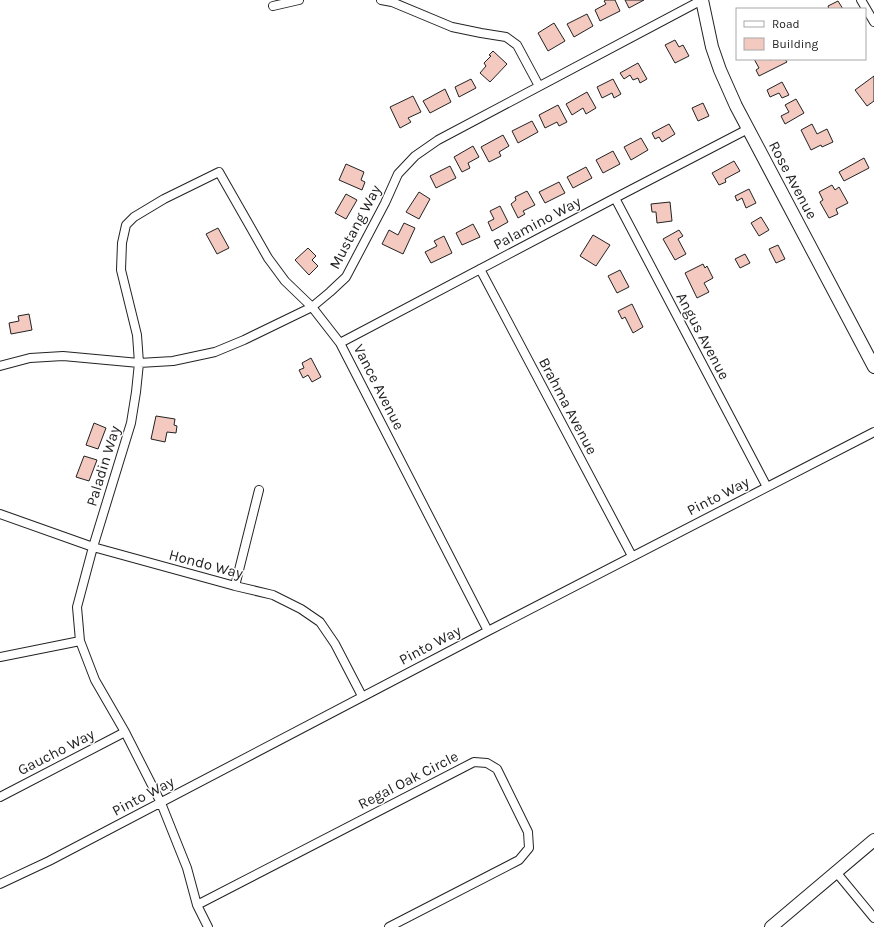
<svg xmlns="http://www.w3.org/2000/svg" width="874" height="927" viewBox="0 0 874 927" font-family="Karla,sans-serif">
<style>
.building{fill:#f3c9c0;stroke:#222}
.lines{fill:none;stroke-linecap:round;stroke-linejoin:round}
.street-casing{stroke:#222;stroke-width:10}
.secondary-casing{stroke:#222;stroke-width:14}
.street{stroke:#fff;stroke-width:8}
.secondary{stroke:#fff;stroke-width:12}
.labels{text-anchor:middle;stroke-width:3;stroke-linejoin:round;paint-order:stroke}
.street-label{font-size:15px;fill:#222;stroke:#fff}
</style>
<rect width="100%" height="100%" fill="#fff"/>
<path class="building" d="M606,0H615L620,11L600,21L595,10L606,4L604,1Z
M625,0H644L629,8Z
M838,1L843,9H829L828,6Z
M587,14L593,26L574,37L567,24Z
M554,23L565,41L548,51L538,33Z
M675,40L679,47L683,45L689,56L675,63L665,45Z
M493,51L507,64L490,82L480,73L486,66L484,63L491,56L489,55Z
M754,59H769L770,60L772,59H785L787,62L759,76L756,70L759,68Z
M638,63L647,79L640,83L638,78L633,80L630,75L624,79L620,73Z
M874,76V101L867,106L855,90Z
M471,79L476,88L459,97L455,87Z
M613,79L621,94L614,98L612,93L602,98L597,87Z
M782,82L789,95L782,98L779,93L770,97L767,90Z
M445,89L451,102L430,113L423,101Z
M587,92L596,108L586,114L583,108L572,115L566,104Z
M413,96L421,112L408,118L411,122L400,128L390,107Z
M796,99L804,113L785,124L781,116L789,112L785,105Z
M703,103L709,116L698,121L692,108Z
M558,105L567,122L559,126L557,122L545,128L539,115Z
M532,121L538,132L518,143L512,131Z
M669,124L675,134L662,142L659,137L655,139L652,133Z
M812,124L817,134L827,129L833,142L822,147L821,145L811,150L801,130Z
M503,135L509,146L499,152L501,156L489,162L481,147Z
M641,138L648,150L631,160L624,147Z
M473,146L479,157L468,163L470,168L462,172L454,157Z
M613,151L620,164L603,173L596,160Z
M864,158L869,168L844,181L839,172Z
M734,161L740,171L725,179L726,182L719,185L712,173Z
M346,164L364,172L361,180L365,182L362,190L339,180Z
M450,166L456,178L436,188L430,176Z
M586,167L592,178L573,188L567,177Z
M559,182L565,193L545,203L539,192Z
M832,185L835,190L839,187L848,203L836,209L838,214L829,218L820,202L823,200L819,192Z
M749,189L756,203L746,208L742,198L737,201L735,196Z
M527,191L535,205L523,211L525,214L518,218L511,204L516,200L515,197Z
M419,192L430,199L419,219L406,212Z
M346,194L357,200L346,219L335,213Z
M670,202L672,221L657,223L656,212H652L651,204Z
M500,206L508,222L492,231L488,222L494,219L490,211Z
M761,217L769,230L759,236L751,223Z
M404,223L415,228L403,254L382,244L389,230L398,235Z
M473,224L480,237L462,245L456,233Z
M218,228L229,248L217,254L206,234Z
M679,230L683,236L678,239L686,254L675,260L663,239Z
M593,235L610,245L596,266L580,256Z
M444,236L452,253L431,263L425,252L437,246L434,241Z
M778,245L785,259L776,263L769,249Z
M308,248L316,256L312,260L318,266L309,275L295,260Z
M745,254L750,263L740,268L735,259Z
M703,264L705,268L707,266L713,278L704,283L709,292L697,298L685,273Z
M620,270L629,287L617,293L608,276Z
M632,304L643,327L633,333L625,317L622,319L618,311Z
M29,314L32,330L11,334L9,323L19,321L18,316Z
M311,358L321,377L312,382L308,375L303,378L299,370L304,368L302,363Z
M156,416L175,419L174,425L177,426L176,433L167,432L165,442L151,439Z
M94,423L106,428L98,449L86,445Z
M84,456L97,460L89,481L76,477Z"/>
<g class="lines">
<g class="street-casing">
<path id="street" d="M381,0L392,2L452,27L481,33L506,37L517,45L539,86
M861,0L874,22
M273,6L299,0
M615,198L767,487
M480,269L632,556
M340,343L615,198L748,129
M0,366L30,358L63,356L139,363L173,361L215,352L244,340L312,307L330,292L346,277L385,203L398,174L415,156L438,140L702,0
M0,514L93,547L235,586L273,595L301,609L320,622L335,644L362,696
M235,586L259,490
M0,657L80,641
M0,797L125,732
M836,872L874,918
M0,884L49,861L488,631L874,432
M197,905L474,762L487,763L497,769L528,832L529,848L519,860L389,927
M208,927L197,905L187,868L161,803L125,732L95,680L80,641L77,607L93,547L131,423L136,392L139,363L137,335L121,270L122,243L126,225L134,217L164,199L219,172L268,258L285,281L312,307L340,343L488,631"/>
</g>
<g class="secondary-casing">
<path id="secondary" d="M702,0L712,47L720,70L736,106L874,367
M771,927L874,840"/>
</g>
<use href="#street" class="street"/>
<use href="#secondary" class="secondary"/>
</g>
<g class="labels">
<g class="street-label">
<text transform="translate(793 180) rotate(62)" y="5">Rose Avenue</text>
<text transform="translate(537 223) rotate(-28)" y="5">Palamino Way</text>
<text transform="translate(355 227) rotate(-62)" y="5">Mustang Way</text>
<text transform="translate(703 336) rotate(62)" y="5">Angus Avenue</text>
<text transform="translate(379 387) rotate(63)" y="5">Vance Avenue</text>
<text transform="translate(568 406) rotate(62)" y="5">Brahma Avenue</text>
<text transform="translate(103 466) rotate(-73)" y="5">Paladin Way</text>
<text transform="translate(718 496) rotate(-27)" y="5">Pinto Way</text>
<text transform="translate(206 564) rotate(15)" y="5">Hondo Way</text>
<text transform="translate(430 645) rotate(-28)" y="5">Pinto Way</text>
<text transform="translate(56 752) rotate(-27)" y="5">Gaucho Way</text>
<text transform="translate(408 780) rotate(-27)" y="5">Regal Oak Circle</text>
<text transform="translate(143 796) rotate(-28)" y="5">Pinto Way</text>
</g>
</g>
<rect x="736" y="8" width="130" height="52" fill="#ffffff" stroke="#a7a7a7"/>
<rect x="744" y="21" width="20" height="6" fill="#ffffff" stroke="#a7a7a7"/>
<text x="772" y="28" font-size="12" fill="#222222">Road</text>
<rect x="744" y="38" width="20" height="12" fill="#f3c9c0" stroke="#a7a7a7"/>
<text x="772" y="48" font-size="12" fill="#222222">Building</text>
</svg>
